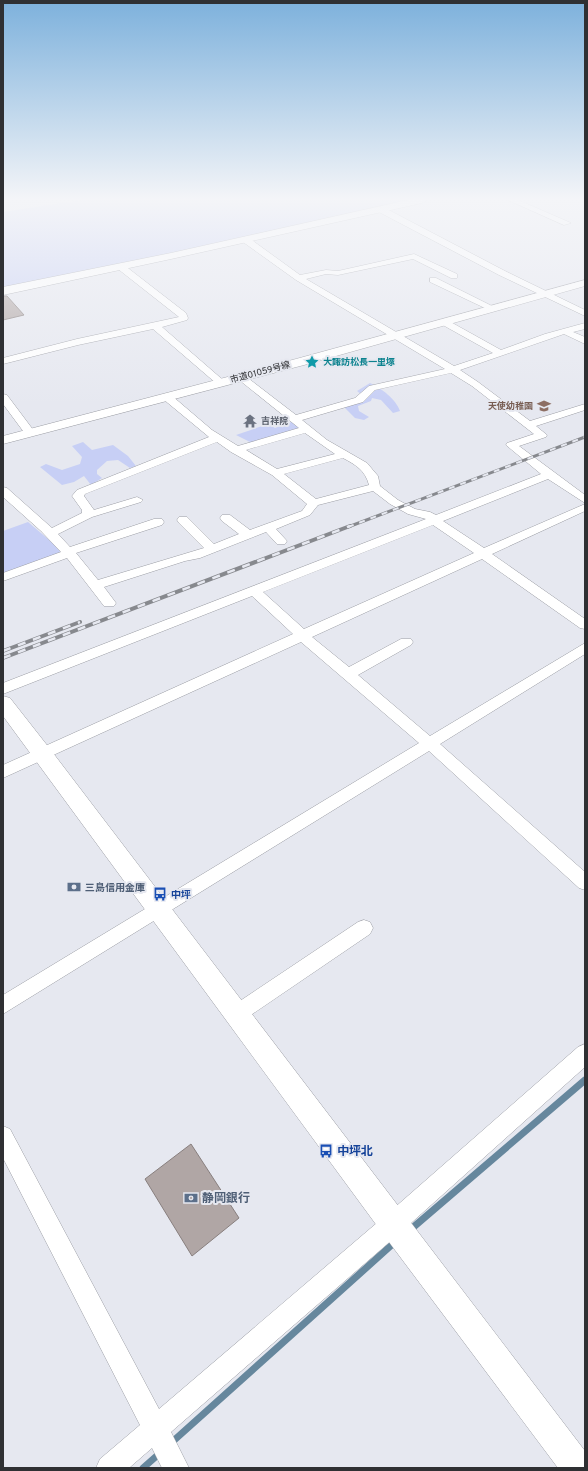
<svg xmlns="http://www.w3.org/2000/svg" width="588" height="1471" viewBox="0 0 588 1471" font-family="Overpass,'Noto Sans JP',sans-serif">
<style>
.green{fill:#c7cff5}
.lines{fill:none;stroke-linecap:round;stroke-linejoin:round}
.stream{stroke:#66879d;stroke-width:7}
.building{fill:#b0a6a5;stroke:#887f7e}
.minor-casing{stroke:#9c9ea5;stroke-width:1}
.tertiary-casing{stroke:#9c9ea5;stroke-width:1}
.secondary-casing{stroke:#9c9ea5;stroke-width:1}
.minor{fill:#fff;fill-rule:evenodd}
.tertiary{fill:#fff;fill-rule:evenodd}
.secondary{fill:#fff;fill-rule:evenodd}
.rail-far1-casing{stroke:#87898e;stroke-width:3}
.rail-casing{stroke:#87898e;stroke-width:4}
.rail-far1{stroke:#e6e8f0;stroke-width:2;stroke-dasharray:6;stroke-linecap:butt}
.rail{stroke:#e6e8f0;stroke-width:2.5;stroke-dasharray:8;stroke-linecap:butt}
.labels{text-anchor:middle;stroke-width:4;stroke-linejoin:round;paint-order:stroke}
.far-culture-label{font-size:9px;font-weight:bold;fill:#0d838f;stroke:#e6e8f0;text-anchor:start}
.far-street-label{font-size:9px;fill:#2f3033;stroke:#e6e8f0}
.far-education-label{font-size:9px;font-weight:bold;fill:#785e54;stroke:#e6e8f0;text-anchor:end}
.far-worship-label{font-size:9px;font-weight:bold;fill:#5b616d;stroke:#e6e8f0;text-anchor:start}
.service-label{font-size:10px;font-weight:bold;fill:#4e5e75;stroke:#e6e8f0;text-anchor:start}
.transit-label{font-size:10px;font-weight:bold;fill:#164399;stroke:#e6e8f0;text-anchor:start}
.near-transit-label{font-size:12px;font-weight:bold;fill:#164399;stroke:#e6e8f0;text-anchor:start}
.near-service-label{font-size:12px;font-weight:bold;fill:#4e5e75;stroke:#e6e8f0;text-anchor:start}
</style>
<rect width="100%" height="100%" fill="#e6e8f0"/>
<path class="green" d="M82,200H408L193,249L3,288V212Z
M370,383C381,388 396,399 400,411L393,413L381,400L372,398L371,401L358,406L359,411L369,417L364,420L355,418L344,407L362,395L357,391Z
M294,421L305,428L252,443L236,435L268,424L275,428Z
M83,442L92,450L113,445L128,456L136,466L130,468L118,460L107,461L97,470V474L102,478L91,485L84,476L74,482L62,485L40,467L46,464L62,470L80,464L82,457L72,446Z
M28,522L62,551L60,554L3,574V531Z"/>
<g class="lines">
<path class="stream" d="M410,1230L585,1080
M171,1443L395,1242
M143,1468L160,1453"/>
</g>
<path class="building" d="M3,296H7L24,315L3,320Z
M191,1144L239,1218L192,1256L145,1179Z"/>
<g class="lines">
<g class="minor-casing">
<path id="minor" d="M508,200H518L571,223L564,225Z
M377,207H383L505,271L585,310V316L499,275L377,211Z
M243,238H249L300,275L326,270L338,271L414,254L457,274V278H451L413,259L338,275L326,274L306,279L454,366L493,353L441,324V320H447L501,350L545,334L585,323V329L573,332L585,337V344L564,334L460,370L478,382L530,421L585,404V410L536,426L547,435L546,437L519,446L585,495V503L548,479L443,521L484,548L585,504V511L492,554L585,619V629L580,628L482,559L312,637L349,667L401,639H411L413,642L411,645L358,675L430,736L585,643V654L440,744L585,872V890L579,888L429,751L3,1014V995L419,743L301,642L3,778V765L293,634L252,596L3,694V683L426,519L408,514L390,504L373,491L318,505L310,515L276,529L287,541L285,544H277L266,532L200,558L185,561L104,587L116,603L114,606H104L67,558L3,581V573L61,552L41,531L3,497V487L7,488L52,528L82,513V510L72,496L77,490L209,437L163,399L162,397L163,395H171L212,430L238,446L299,428L238,379L236,377L238,375H244L296,415L355,398L369,386L445,369L296,280L243,242ZM451,373L472,386L534,434L507,443L506,445L541,474L436,515L430,512L415,509L398,500L380,486L378,476L367,463L327,440L302,420L363,402L375,390ZM305,433L335,454L277,469L246,450ZM217,442L231,452L272,475L307,504L302,511L250,530L230,515H222L220,518L222,521L239,534L214,544L187,517H179L177,520L179,523L204,548L98,580L76,553L162,525L164,522L162,519H154L70,547L58,534L92,517L141,502L143,500L137,497L94,510L84,496L85,494ZM343,458C356,465 365,470 369,485L316,499L284,474ZM433,525L474,553L304,629L263,592Z
M118,265H124L186,313L188,318L187,320L162,327L223,380L225,382L223,384H217L153,329L78,345L3,364V358L77,339L179,317L118,269Z
M430,278H436L496,308L495,310H489L430,282Z
M3,394L7,395L34,431L35,433L34,435H26L3,404Z
M364,920L370,922L373,928L370,934L245,1019L238,1022L231,1019L228,1013L231,1007L358,922Z
M585,1044V1067L401,1232L171,1432L189,1468H162L152,1448L129,1468H96L100,1459L140,1425L3,1158V1126L10,1129L159,1409L385,1216L578,1047Z"/>
</g>
<g class="tertiary-casing">
<path id="tertiary" d="M585,280V286L304,365L3,444V436L296,359Z
M3,696L10,698L50,749L585,1451V1468H558L383,1234L3,716Z"/>
</g>
<g class="secondary-casing">
<path id="secondary" d="M408,200H427L422,203L171,259L3,295V287L171,253Z"/>
</g>
<use href="#minor" class="minor"/>
<use href="#tertiary" class="tertiary"/>
<use href="#secondary" class="secondary"/>
<g class="rail-far1-casing">
<path id="rail-far1" d="M348,527L585,437"/>
</g>
<g class="rail-casing">
<path id="rail" d="M3,651L80,622
M3,658L350,526"/>
</g>
<use href="#rail-far1" class="rail-far1"/>
<use href="#rail" class="rail"/>
</g>
<linearGradient id="sky" x2="0" y2="1"><stop stop-color="#7db1dc"/><stop offset="0.49" stop-color="#f4f5f8"/><stop offset="1" stop-color="#f4f5f8" stop-opacity="0"/></linearGradient>
<rect width="588" height="406" fill="url(#sky)"/>
<defs>
<g id="sight-bare" transform="scale(1.08)"><path d="M0-6L1.8-2.2L6-1.7L2.9 1.2L3.7 5.4L0 3.3L-3.7 5.4L-2.9 1.2L-6-1.7L-1.8-2.2Z" fill="#0f9aa8" stroke="#e6e8f0" stroke-width="2.5" paint-order="stroke"/></g>
<g id="school-bare" transform="scale(1.08)"><path d="M0-5L7-2L0 1L-7-2ZM-4 1L0 2.5L4 1V4Q0 6-4 4Z" fill="#8d6e63" stroke="#e6e8f0" stroke-width="2.5" paint-order="stroke"/></g>
<g id="temple-bare" transform="scale(1.08)"><path d="M0-6L5-2H3V0L6.5 2.5H4V6H1.5V3h-3V6H-4V2.5H-6.5L-3 0V-2H-5Z" fill="#6b7280" stroke="#e6e8f0" stroke-width="2.5" paint-order="stroke"/></g>
<g id="bank-bare" transform="scale(1.08)"><path d="M-6-4H6V4H-6ZM0-2.3a2.3 2.3 0 1 0 0 4.6a2.3 2.3 0 1 0 0-4.6Z" fill="#5c6f8a" stroke="#e6e8f0" stroke-width="2.5" paint-order="stroke"/></g>
<g id="bus-bare" transform="scale(1.08)"><path d="M-5-6H5V4H4V6H2V4H-2V6H-4V4H-5ZM-3.5-4V0h7V-4ZM-3.5 1.2v1.5H-2V1.2ZM2 1.2v1.5H3.5V1.2Z" fill="#1a4fb4" stroke="#e6e8f0" stroke-width="2.5" paint-order="stroke"/></g>
</defs>
<g fill-rule="evenodd">
<use href="#sight-bare" x="312" y="362"/>
<use href="#school-bare" x="544" y="406"/>
<use href="#temple-bare" x="250" y="421"/>
<use href="#bank-bare" x="74" y="887"/>
<use href="#bus-bare" x="160" y="894"/>
<use href="#bus-bare" x="326" y="1151"/>
<use href="#bank-bare" x="191" y="1198"/>
</g>
<g class="labels">
<g class="far-culture-label">
<text x="323" y="365">大諏訪松長一里塚</text>
</g>
<g class="far-street-label">
<text transform="translate(260 372) rotate(-15)" y="3">市道01059号線</text>
</g>
<g class="far-education-label">
<text x="533" y="409">天使幼稚園</text>
</g>
<g class="far-worship-label">
<text x="261" y="424">吉祥院</text>
</g>
<g class="service-label">
<text x="85" y="891">三島信用金庫</text>
</g>
<g class="transit-label">
<text x="171" y="898">中坪</text>
</g>
<g class="near-transit-label">
<text x="337" y="1155">中坪北</text>
</g>
<g class="near-service-label">
<text x="202" y="1202">静岡銀行</text>
</g>
</g>
<rect width="588" height="1471" fill="none" stroke="#2f3033" stroke-width="8"/>
</svg>
